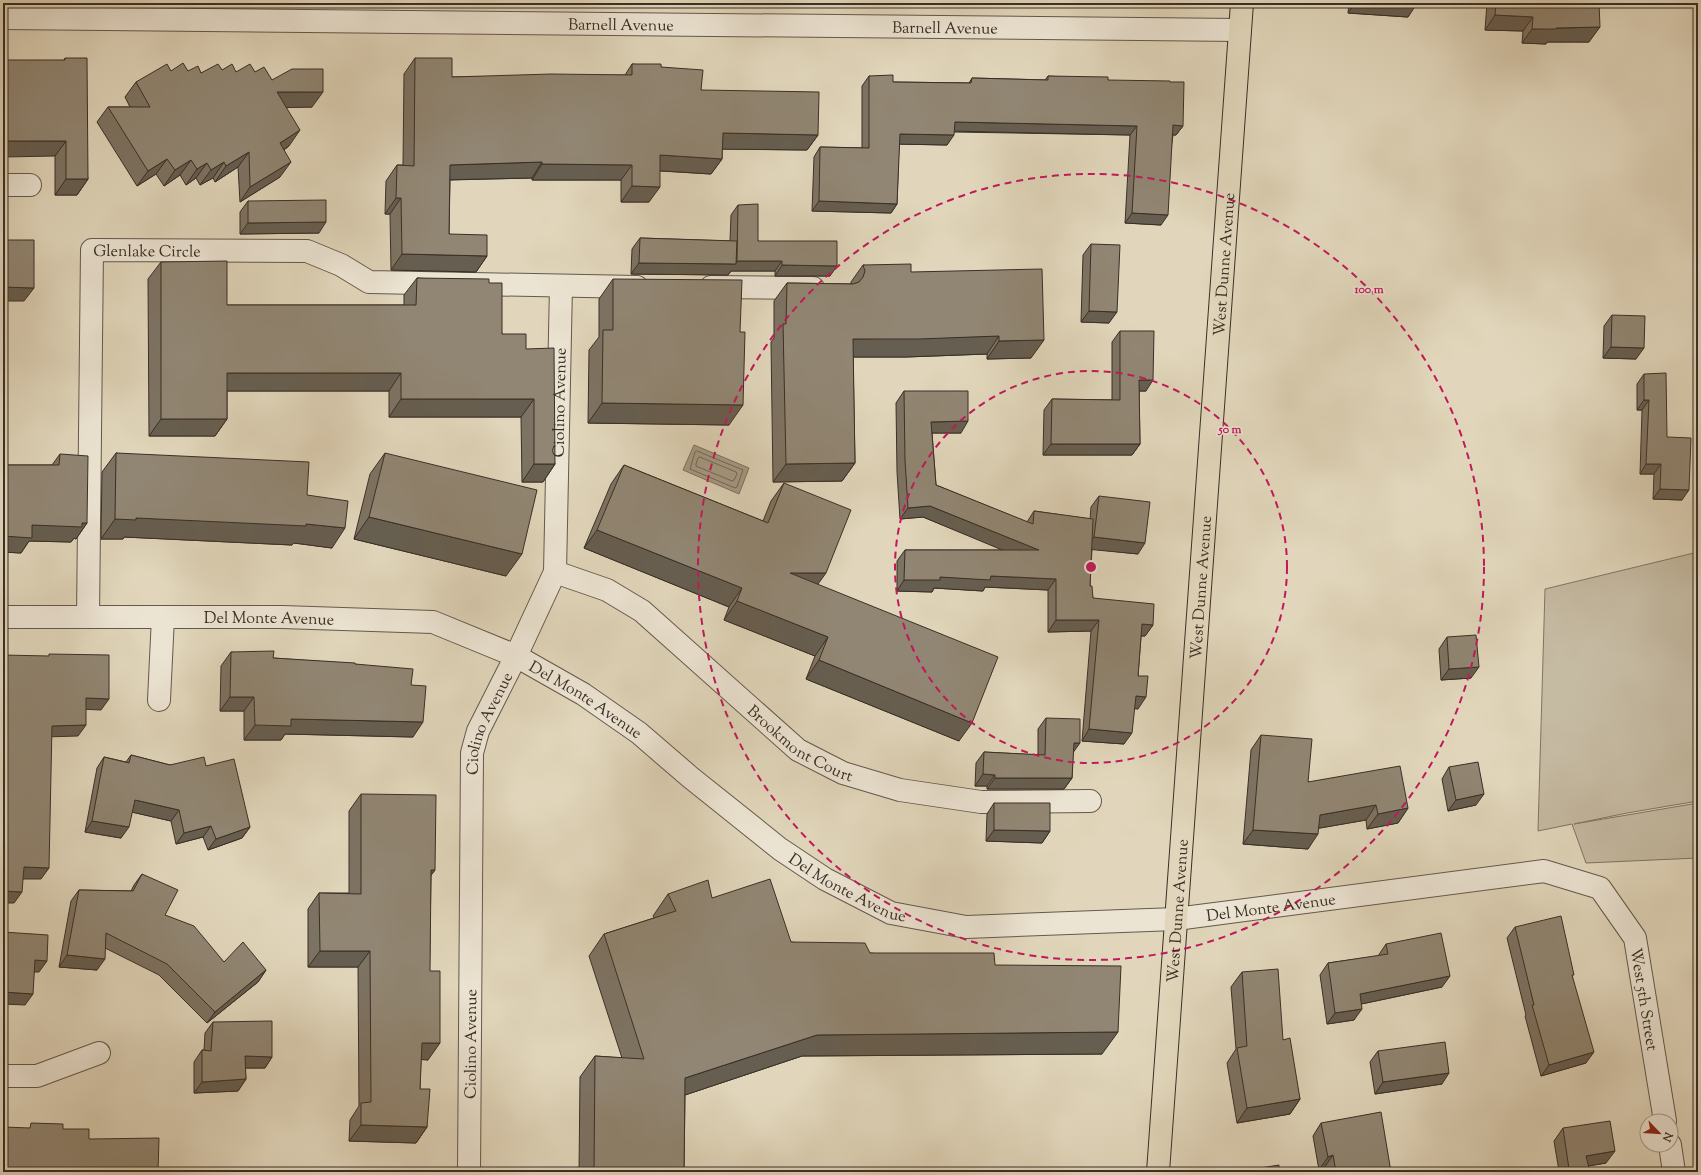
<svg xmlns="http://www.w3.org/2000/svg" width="1701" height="1175" viewBox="0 0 1701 1175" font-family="'Sorts Mill Goudy',serif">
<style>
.green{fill:#c5baa2;stroke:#807464}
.water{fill:#a89d88;stroke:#7c7161}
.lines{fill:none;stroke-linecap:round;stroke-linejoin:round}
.shore{stroke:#716657;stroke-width:1}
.minor-casing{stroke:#64594b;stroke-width:24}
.major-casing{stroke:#3a2f26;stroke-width:24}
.minor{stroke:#ece4d3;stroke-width:22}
.major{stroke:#e1d6bb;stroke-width:22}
.wall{fill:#7d7363;stroke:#3a2f26}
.shaded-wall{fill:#665e50;stroke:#3a2f26}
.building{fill:#918673;stroke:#3a2f26}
.ring{fill:none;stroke:#c2185b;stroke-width:2;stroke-dasharray:7 5}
.labels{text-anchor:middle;stroke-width:3;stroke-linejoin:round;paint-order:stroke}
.street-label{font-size:16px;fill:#3a2f26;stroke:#ece4d3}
.centre{fill:#c2185b;stroke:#ece4d3;stroke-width:2}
.ring-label{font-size:12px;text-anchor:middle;font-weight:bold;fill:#c2185b;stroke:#ece4d3;stroke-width:3;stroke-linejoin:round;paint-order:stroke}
</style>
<rect width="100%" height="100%" fill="#e1d6bb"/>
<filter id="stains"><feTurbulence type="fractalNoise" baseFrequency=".005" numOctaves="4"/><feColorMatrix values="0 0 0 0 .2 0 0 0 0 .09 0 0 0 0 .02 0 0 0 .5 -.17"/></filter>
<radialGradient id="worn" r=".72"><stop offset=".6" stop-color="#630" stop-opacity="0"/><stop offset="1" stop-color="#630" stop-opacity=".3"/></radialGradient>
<path class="green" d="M1698,552V801L1627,813L1574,824L1698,803V858L1586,863L1572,824L1538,831L1545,589Z"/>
<path class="water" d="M694,445L749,468L739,494L683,470Z"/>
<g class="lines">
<path class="shore" d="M697,451L743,470L737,487L735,488L690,469L695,452Z
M700,457L736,472L737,474L734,480L732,481L696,466V464L698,458Z"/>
<g class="minor-casing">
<g id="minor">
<path id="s1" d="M3,18L1240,30"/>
<path d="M3,185H30"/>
<path d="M711,287L813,288"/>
<path id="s2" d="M555,572L607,590L642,611L798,750L843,773L900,790L981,802L1090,801"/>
<path id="s3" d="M3,617H282L433,622L516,656L583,694L639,733L690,777L780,849L825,879L891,913L966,927L1176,919L1544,871L1600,888L1635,938L1665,1121"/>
<path id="s4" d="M88,617L92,250L307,251L341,265L369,282L637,287"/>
<path d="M159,700L163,617"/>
<path d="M3,1076H37L99,1053"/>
<path d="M1670,1145L1674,1172"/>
<path id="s5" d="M469,1172L472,753L478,731L516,656L555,572L561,286"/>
</g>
</g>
<g class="major-casing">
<g id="major">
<path id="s6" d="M1158,1172L1242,3"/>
</g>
</g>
<use href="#minor" class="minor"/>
<use href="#major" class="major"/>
</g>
<path class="wall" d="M1349,3H1416L1408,17L1348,13Z
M1487,3H1599L1589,42H1547L1546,44L1522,43L1523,31L1485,30Z
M65,58L88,179L77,195H55V156L64,60Z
M415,58L452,77L625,75L632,64L661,67L701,90L818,135L807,150L722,149V159L711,174L660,171L649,202H621V180H532V178L450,180L449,234L487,256L476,272L391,270L390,214H385L386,181L397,165H403L404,74Z
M222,70L236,72H255L272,80L312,107H286L289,146L284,150L280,177L240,202L238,167L215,182L213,178L200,185L196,178L186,185L180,175L164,186L156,174L137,186L97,122L108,107H130L125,97L136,82L171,71H188L201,73Z
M869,76L893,82L969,83L972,78L1045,80L1048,76L1108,80L1183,126L1176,135H1173L1161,225L1125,223L1130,135L954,132L947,145L899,144L897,204L891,213L812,211L814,157L820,147L862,148V86Z
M248,201L319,233L240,234V212Z
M738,205L758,241L830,276H775V271H731L728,275L631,274L632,249L640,238L730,241L731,215Z
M1091,244L1109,323L1081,322L1083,255Z
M161,262L227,305H404V295L417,278L489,283L502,334L526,349L555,464L543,482H522L521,417H389V391H227V419L215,436H149L148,279Z
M863,265L911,272L1031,358L987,359V354L906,357H853L855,463L842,481L773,482L771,342L774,338V301L787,283L851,284V282Z
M613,279L729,425L588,423L589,350L599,337V299Z
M1612,315L1636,359L1603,358L1604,326Z
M1120,331L1146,391H1139L1140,444L1132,455H1043L1044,410L1052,399L1112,400V342Z
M1644,374L1667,437L1682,500L1653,499L1654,474H1640L1642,410H1637V384Z
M904,391L961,433H932L936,485L1027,522L1034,511L1090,519L1091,507L1099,496L1138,554L1092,549L1090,586L1093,598L1153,625L1145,636H1141L1138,676V709L1134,708L1124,744L1082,741L1091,631L1048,632V590L985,587L983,591L934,588L932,592L897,591V561L905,550H1004L923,517L900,519L897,472L896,403Z
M116,453L307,495L332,548L294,543L292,545L124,537L123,539H101L102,472Z
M385,453L506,576L354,539L370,474Z
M60,454L87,523L76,539L74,538L71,542L29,541L21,553L3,552V465H52Z
M624,465L763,521L771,501L784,483L818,584L959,741L806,679L815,656L724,620L729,607L584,548L611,484Z
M1447,637L1471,678L1441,680L1439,649Z
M231,652L273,658L355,664L411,685L413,737L285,734L281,740H244V711H220L221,666Z
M1046,718L1073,752L1072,778L1064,789H987V786H975L976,763L984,752L1038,755V729Z
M1261,735L1308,782L1408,808L1398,823L1367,829L1366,820L1319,828L1308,849L1243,844L1251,750Z
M131,755L170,765L206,766L250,827L242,838L208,850L203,837L176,844L171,821L132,812L121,838L85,832L97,768L104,757L126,762Z
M1449,767L1476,805L1448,811L1442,779Z
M361,794L435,870L431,875L428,1060L421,1059L420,1089L427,1127L416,1143L349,1141L350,1120L359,1106L358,967H308V909L319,893H349V811Z
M994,803L1050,831L1042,843L986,841L987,814Z
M142,874L165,915L224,962L266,970L258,982L207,1023L159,975L105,948L97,970L59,967L71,901L79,890L131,891L134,885Z
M668,894L712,898L791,942L870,953L995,965L1102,1054L802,1056L685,1095L684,1172H579L580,1077L595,1056L622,1058L589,956L604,934L654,918L653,916Z
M1515,927L1572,977L1586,1063L1541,1076L1525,1016L1526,1015L1507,938Z
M1386,944L1442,987L1361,1004L1354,1020L1327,1024L1320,975L1328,963L1378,956Z
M1698,955V1007H1697V956Z
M1242,972L1283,1040L1300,1099L1290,1114L1237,1123L1227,1063L1236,1049L1231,987Z
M213,1022L272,1057L265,1068H245L246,1079L238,1091L194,1093V1062L202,1050H204L205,1033Z
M1378,1051L1442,1084L1375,1094L1370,1062Z
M1321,1123L1391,1172H1325L1324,1168L1319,1170L1313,1136Z
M1563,1128L1606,1163L1559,1171L1554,1141Z"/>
<path class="shaded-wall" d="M1355,3H1379L1416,5L1408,17L1348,13Z
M1615,3H1642L1641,5Z
M1495,15L1533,17L1523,31L1485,30Z
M1600,27L1589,42H1547L1546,44L1522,43L1532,29Z
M277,92H323L312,107L266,108Z
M955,122L1137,126L1130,135L948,131Z
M1173,125L1183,126L1176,135H1166Z
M300,130L289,146L269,159L280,143Z
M723,133L818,135L807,150L712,149Z
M900,134L954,135L947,145L893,144Z
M3,141H66L55,156L3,157Z
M249,152L238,167L215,182L226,166Z
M660,155L722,159L711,174L649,170Z
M167,159L156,174L137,186L148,171Z
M191,160L180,175L164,186L175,170Z
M224,162L213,178L200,185L211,170Z
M291,162L280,177L240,202L250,187Z
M542,162L532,178L439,180L450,165Z
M207,163L196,178L186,185L197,169Z
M542,164L632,165L621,180H532Z
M66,179H88L77,195H55Z
M632,186L660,187L649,202H621Z
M396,198H401L390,214H385Z
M819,201L897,204L891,213L812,211Z
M1132,213L1168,215L1161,225L1125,223Z
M326,222L319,233L240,234L248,223Z
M402,254L487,256L476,272L391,270Z
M737,261H782L775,271H731L728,275L631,274L639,263L735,264Z
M782,265L837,266L830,276H775Z
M3,287L34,288L24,301H3Z
M1089,311L1117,312L1109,323L1081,322Z
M999,336L987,354L906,357H840L853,339Z
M1044,340L1031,358L987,359L999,341Z
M1611,347L1644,348L1636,359L1603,358Z
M227,373H401L389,391H215Z
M1139,380H1153L1146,391H1131Z
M401,399H534L521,417H389Z
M1644,400H1649L1642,410H1637Z
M602,403L743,405L729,425L588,423Z
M161,419H227L215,436H149Z
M968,421L961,433H923L931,422Z
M1051,444H1140L1132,455H1043Z
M855,463L842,481L773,482L786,464Z
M534,464H555L543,482H522Z
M1646,464H1661L1654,474H1640Z
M1660,489L1689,490L1682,500L1653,499Z
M930,506L1039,550L1031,562L923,517L900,519L908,508Z
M369,517L522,554L506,576L354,539Z
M136,518L306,524L345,528L332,548L294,543L292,545L124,537L123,539H101L115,519Z
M87,523L76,539L74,538L71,542L29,541L21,553L3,552V536L32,525Z
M597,530L742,588L729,607L584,548Z
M1094,537L1145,543L1138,554L1086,549Z
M790,573H826L813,591Z
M991,576L1056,579L1048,590L985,587L983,591L934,588L932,592L897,591L904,580L940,577Z
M737,601L828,637L815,656L724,620Z
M1056,620H1099L1091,631L1048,632Z
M1142,624L1153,625L1145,636L1134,635Z
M819,660L972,723L959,741L806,679Z
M1479,667L1471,678L1441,680L1449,669Z
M1136,696L1146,697L1138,709L1128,708Z
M230,697H254L244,711H220Z
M86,698L109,699L101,710L78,709Z
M291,719L423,722L413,737L285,734L281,740H244L255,725Z
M86,725L78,736L44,737L52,726Z
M1089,729L1132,733L1124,744L1082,741Z
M1074,743H1080L1072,754Z
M983,774L995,775L987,786H975Z
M995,778H1072L1064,789H987Z
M1484,794L1476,805L1448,811L1456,800Z
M135,800L179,810L171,821L127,811Z
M1376,805L1366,820L1309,830L1320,815Z
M1408,808L1398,823L1367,829L1378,814Z
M92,821L129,827L121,838L85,832Z
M211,826L203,837L176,844L184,833Z
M250,827L242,838L208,850L216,839Z
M994,830L1050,831L1042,843L986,841Z
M1253,830L1318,834L1308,849L1243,844Z
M24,867L49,868L41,879H16Z
M431,870H435L423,886Z
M3,891L22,892L14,903H3Z
M320,951H370L358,967H308Z
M67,955L105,959L97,970L59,967Z
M35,960L47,961L39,972H28Z
M266,970L258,982L207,1023L215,1012Z
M1450,976L1442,987L1352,1006L1360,994Z
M3,992L33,994L25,1005L3,1004Z
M1362,1009L1354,1020L1327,1024L1335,1013Z
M1118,1032L1102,1054L802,1056L670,1100L685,1078L817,1035Z
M422,1043H440L428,1060L410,1059Z
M1594,1052L1586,1063L1541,1076L1549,1065Z
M245,1056L272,1057L265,1068H237Z
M1449,1073L1442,1084L1375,1094L1383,1082Z
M246,1079L238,1091L194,1093L202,1082Z
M1300,1099L1290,1114L1237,1123L1247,1108Z
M361,1125L427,1127L416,1143L349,1141Z
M1615,1151L1606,1163L1577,1168L1586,1156Z
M1333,1155L1324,1168L1319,1170L1328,1157Z"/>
<path class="building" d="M1379,3H1416V5Z
M1496,3H1599L1600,27L1556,28V29H1532L1533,17L1495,15Z
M65,58H87L88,179H66V141H3V60H65Z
M415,58H452V77L551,74L632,75V64H661V67L703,70L701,90L819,92L818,135L723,133L722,159L660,155V187L632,186V165L542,164V162L450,165L449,234L487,235V256L402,254L401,198H396L397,165L414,166Z
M183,63L188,71L198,66L201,73L218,64L222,70L232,64L236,72L250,64L255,72L264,67L272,80L292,69H323V92H277L300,130L280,143L291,162L250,187L249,152L226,166L224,162L211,170L207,163L197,169L191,160L175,170L167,159L148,171L108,107H150L136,82L167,64L171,71Z
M893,75V82L971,83L972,78L1048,80V76L1108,77V80L1170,81V82H1184L1183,126L1173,125L1168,215L1132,213L1137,126L955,122L954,135L900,134L897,204L819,201L820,147L869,148V76Z
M326,200V222L248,223V201Z
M758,204V241H837V266L782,265V261H737L738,205Z
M640,238L737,241L736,264L639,263Z
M3,240H34V288L3,287Z
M1091,244L1120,245L1117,312L1089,311Z
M227,261V305H416L417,278L489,279V283H502V334H526V349L554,348L555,464H534V399H401V373H227V419H161V262Z
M911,264V272L1042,269L1044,340L999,341V336L919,339H853L855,463L786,464L783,324H786L787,283L853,284L859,282L863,277L865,271L863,265Z
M613,279L742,280L740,332H745L743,405L602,403L603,330H613Z
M1612,315L1645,316L1644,348L1611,347Z
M1120,331H1154L1153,380H1139L1140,444H1051L1052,399L1120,400Z
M1666,373L1667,437L1691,438L1689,490L1660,489L1661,464H1646L1649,400H1644V374Z
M904,391H968V421L931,422L936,485L1033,524L1034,511L1093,519L1090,586H1092L1093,598L1154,604L1153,625L1142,624L1138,676H1148L1146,697L1136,696L1132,733L1089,729L1099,620H1056V579L991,576L990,580L940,577V580H904L905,550H1039L930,506L908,508L905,460Z
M116,453L309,462L307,495L348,501L345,528L306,524V526L136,518V520L115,519Z
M385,453L537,490L522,554L369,517Z
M60,454L88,456L87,523H82V527L32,525V538L3,536V465H59Z
M624,465L768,523L784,483L851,510L826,573H790L998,657L972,723L819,660L828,637L737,601L742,588L597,530Z
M1099,496L1150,502L1145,543L1094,537Z
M1476,635L1479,667L1449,669L1447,637Z
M274,651L273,658L355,663V664L413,669L411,685L426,686L423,722L291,719V726L255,725L254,697H230L231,652Z
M49,654L109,655V699L86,698V725L52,726L49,868L24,867L22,892L3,891V655L49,656Z
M1046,718L1080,719V743H1074L1072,778H995V775L983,774L984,752L1045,755Z
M1261,735L1312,739L1308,782L1400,766L1408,808L1378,814L1376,805L1320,815L1318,834L1253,830Z
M131,755L170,765L204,757L206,766L234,759L250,827L216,839L211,826L184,833L179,810L135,800L129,827L92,821L104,757L129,763Z
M1478,762L1484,794L1456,800L1449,767Z
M361,794L436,795L435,870H431L430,971H440V1043H422L420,1089H430L427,1127L361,1125V1103L371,1102L370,951H320L319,893L361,894Z
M994,803H1050V831L994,830Z
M142,874L178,890L165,915L194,926L224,962L243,942L266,970L215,1012L167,964L106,933L105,959L67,955L79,890L133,891Z
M770,879L791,942L865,943L870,953H994L995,965L1121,966L1118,1032L817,1035L685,1078L684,1172H594L595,1056L644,1059L604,934L676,911L668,894L708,880L712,898Z
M1561,916L1574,975H1572L1594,1052L1549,1065L1532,1005H1534L1515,927Z
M3,932L48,935L47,961L35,960L33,994L3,992Z
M1441,933L1450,976L1360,994L1362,1009L1335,1013L1328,963L1388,954L1386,944Z
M1278,969L1283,1040L1290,1038L1300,1099L1247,1108L1237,1048L1247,1046L1242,972Z
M272,1021V1057L245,1056L246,1079L202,1082V1050L211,1051L213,1022Z
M1445,1042L1449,1073L1383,1082L1378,1051Z
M1381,1112L1391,1172H1336L1333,1155L1328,1157L1321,1123Z
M1610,1121L1615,1151L1586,1156L1590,1172H1554L1569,1169L1563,1128Z
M31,1123L63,1124V1129H89V1139L159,1138L158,1172H3V1127L30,1128Z
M1279,1165V1172L1286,1170V1172H1236Z"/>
<g class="ring">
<circle cx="1091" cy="567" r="196"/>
<circle cx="1091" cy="567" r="393"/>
</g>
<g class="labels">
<g class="street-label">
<text dy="6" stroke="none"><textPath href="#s1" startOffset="618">Barnell Avenue</textPath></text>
<text dy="6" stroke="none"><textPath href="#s1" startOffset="942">Barnell Avenue</textPath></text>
<text dy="6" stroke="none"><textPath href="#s4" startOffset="422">Glenlake Circle</textPath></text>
<text dy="6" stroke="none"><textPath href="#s6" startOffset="910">West Dunne Avenue</textPath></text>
<text dy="6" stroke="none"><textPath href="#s5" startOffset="788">Ciolino Avenue</textPath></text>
<text dy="6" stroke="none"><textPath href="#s6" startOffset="586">West Dunne Avenue</textPath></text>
<text dy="6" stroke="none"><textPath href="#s3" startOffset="266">Del Monte Avenue</textPath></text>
<text dy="6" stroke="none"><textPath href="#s3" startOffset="602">Del Monte Avenue</textPath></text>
<text dy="6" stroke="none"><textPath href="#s5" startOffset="452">Ciolino Avenue</textPath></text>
<text dy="6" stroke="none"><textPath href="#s2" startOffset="303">Brookmont Court</textPath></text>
<text dy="6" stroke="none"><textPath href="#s3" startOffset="926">Del Monte Avenue</textPath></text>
<text dy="6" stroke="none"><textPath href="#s3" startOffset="1358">Del Monte Avenue</textPath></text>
<text dy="6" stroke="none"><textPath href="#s6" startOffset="262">West Dunne Avenue</textPath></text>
<text dy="6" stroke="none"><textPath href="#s3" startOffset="1815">West 5th Street</textPath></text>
<text dy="6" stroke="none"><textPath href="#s5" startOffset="128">Ciolino Avenue</textPath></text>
</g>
</g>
<circle cx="1091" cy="567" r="6" class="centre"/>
<g class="ring-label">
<text x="1369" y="293">100 m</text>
<text x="1230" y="433">50 m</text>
</g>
<rect width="1701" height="1175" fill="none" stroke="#e1d6bb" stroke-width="16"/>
<rect x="4" y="4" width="1693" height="1167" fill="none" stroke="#3a2f26" stroke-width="2"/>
<rect x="8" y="8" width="1685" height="1159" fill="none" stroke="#3a2f26"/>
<g transform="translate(1659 1133) rotate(115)"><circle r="19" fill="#ece4d3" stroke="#a59c8e"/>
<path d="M0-3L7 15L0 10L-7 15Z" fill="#8f2418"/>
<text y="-6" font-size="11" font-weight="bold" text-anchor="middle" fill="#3a2f26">N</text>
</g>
<rect width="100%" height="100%" filter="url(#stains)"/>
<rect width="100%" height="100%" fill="url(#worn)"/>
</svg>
